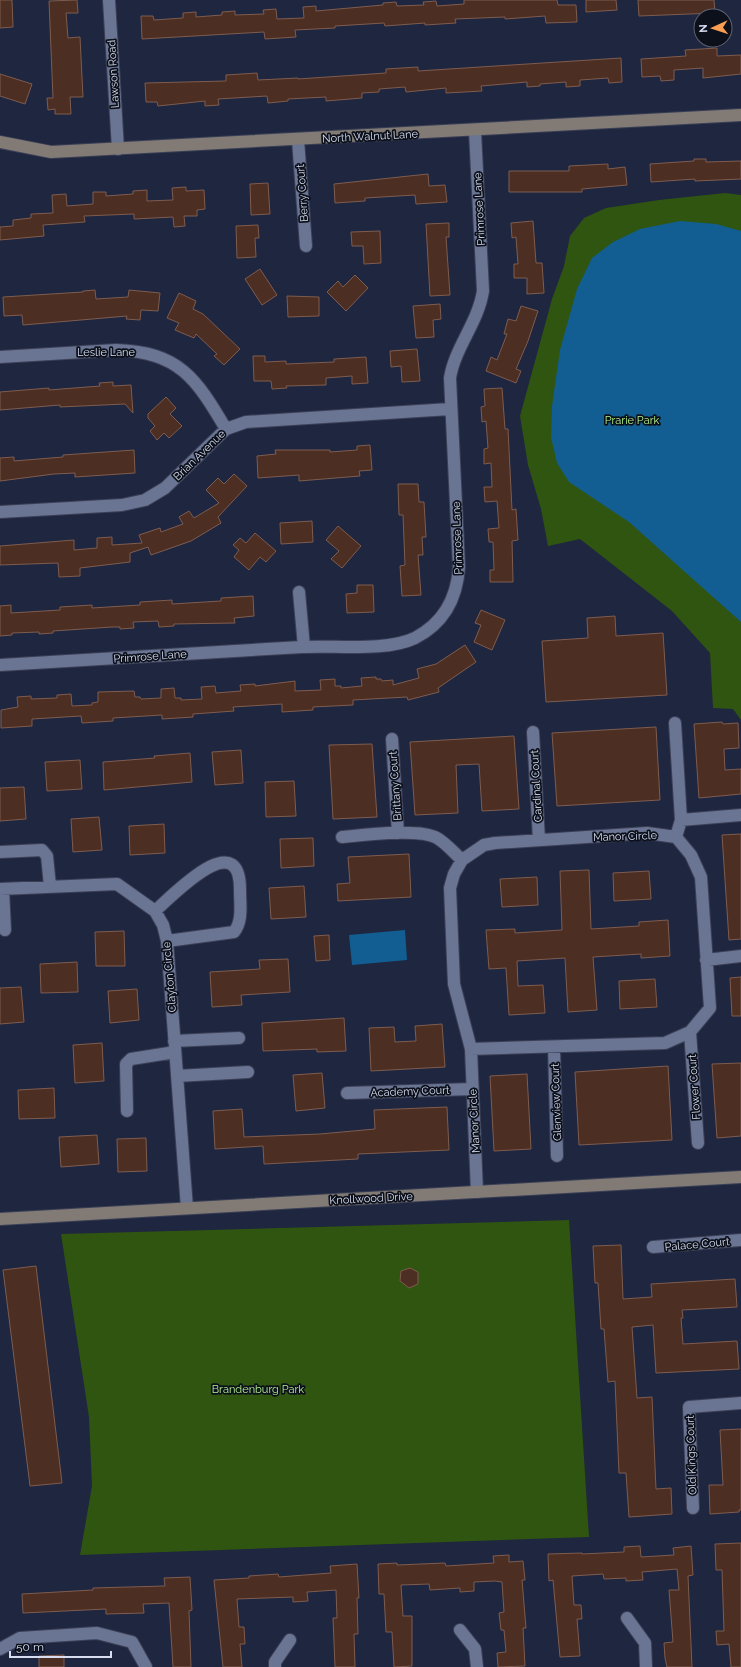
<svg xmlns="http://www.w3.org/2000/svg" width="741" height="1667" viewBox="0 0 741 1667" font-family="Raleway,sans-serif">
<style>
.green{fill:#2f5510}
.water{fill:#125e93}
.building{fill:#4d2e23;stroke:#7e5c4f}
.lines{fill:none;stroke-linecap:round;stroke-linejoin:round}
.street-casing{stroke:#3b4056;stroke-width:14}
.secondary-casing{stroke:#3b4056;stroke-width:14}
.street{stroke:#6a7493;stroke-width:12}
.secondary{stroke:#827b75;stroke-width:12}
.labels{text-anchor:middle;stroke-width:3.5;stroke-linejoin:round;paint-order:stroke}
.street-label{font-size:11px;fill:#d8def0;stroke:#0c101b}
.park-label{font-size:11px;fill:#b4f08f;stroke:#0c101b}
</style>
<rect width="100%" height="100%" fill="#1f2640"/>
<path class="green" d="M725,193L741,195V720L733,709L713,708L710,653L672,611L580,539L548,546L541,509L528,465L520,416L552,299L564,266L570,236L584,218L606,208L659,200Z
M569,1220L589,1537L80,1555L92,1486L89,1417L61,1234Z"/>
<path class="water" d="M680,221L716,224L741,231V622L629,522L569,482L557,463L551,437L552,406L560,350L577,289L592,258L613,242L640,229Z
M405,930L407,960L352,965L349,935Z"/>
<path class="building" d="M0,0H12L13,27L0,28Z
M77,0L78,13H66L68,38L80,37L83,97H70L71,114H55V109L48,110L47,98H53L49,1Z
M464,0H557L558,5H576L577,22L546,23L545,16L505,19V17L455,19L456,23L425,25V23L385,26L384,23L335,26V28L295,30L296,37L265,39L264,32L142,39L141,16H153L154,20L183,18V13L196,12V17L222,15V12L235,11V15L264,14L263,10L276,9L277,19L304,18L303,7L316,6V11L383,5V3L396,2L397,6L424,5L423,2L436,1L437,6L464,4Z
M586,0H616L617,10L586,12Z
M638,0H714L715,13L639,16Z
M717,48V56L741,55V74L703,78V68L674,70V80L661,81L660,76L642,77L641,59L686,56L685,50Z
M621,58L622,82L609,83L608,78L580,80V86L566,87V82L540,84V86L527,87V82L481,86L482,91L446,93V88L406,92L405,87L379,89V92L362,93V98L326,101V97L288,99V101L268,103L267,96L218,99L219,105L205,106V101L158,106L157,102H146L145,83L226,81V75L257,73L258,80L298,78V79L386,73V69L418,67V71Z
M0,74L32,84L25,104L0,96Z
M694,159H706V162L741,161V179L695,181V179L651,182L650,164L694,161Z
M608,164V169L625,167L627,185L582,189V192H509V171H569V166Z
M428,174L429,186L445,185L447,202L416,204L415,195L365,198V201L335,203L334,184Z
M268,183L270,214L251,215L250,184Z
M186,187V191L204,190L205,209L197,210V216H184L185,226L174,227L173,217L134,219V214L84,216L85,222L43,225L44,236L0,240V227L13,226V220L31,218V214L53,213L52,195L66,194L67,206L93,204V192H106V196L133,194V191L147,190V201L173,200L172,188Z
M533,221L536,263H542L544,293L527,294V278H514V264H518L516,237L512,238L511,223Z
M449,223V237H446L450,295L430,296L426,224Z
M258,225L259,238H255L256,257L237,258L236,226Z
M380,231L381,263L364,264L363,246H352L351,232Z
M260,269L277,295L262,305L245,279Z
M355,275L368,288L346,311L327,292L338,281L343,287Z
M95,290L96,299L128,297L129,290L160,293L158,311L141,310L140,320L126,319L127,316L23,325L22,315L4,316L3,297L83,292V291Z
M179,293L196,301L193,309L203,314L240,349L224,365L214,356L217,354L196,334L194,338L175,330L179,323L167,318Z
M287,296L319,297V316L288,317Z
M440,304L441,319L433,320L434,337L416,338L413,306Z
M521,306L538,311L528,341L516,369L521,371L516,383L486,371L491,357L497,360L507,334H504L508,319L516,321Z
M417,349L420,381L402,382L401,366L391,367L390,351Z
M253,356H265V362L286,361V364L334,362V359L366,357L368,383L352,384V376L326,378V385L286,386L287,388L272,389L271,381H254Z
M113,382V386L131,385L133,413L125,404L60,407V405L0,410V392L49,388V390L100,386L99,383Z
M502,388L505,429H508L512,510L516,509L518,540L512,541L513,582H490V570H494L493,542H489L488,529L499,528L497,501L485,502L484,487H492L491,463L484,464V449L488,448L486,421L482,422L481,407L485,406L484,389Z
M166,397L176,408L170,414L182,426L169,438L164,433L157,440L150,431L155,426L148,418V414Z
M370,445L372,470L359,471L360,476L299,481V475L258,478L257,456L276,454L275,450H330V452L357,450V446Z
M134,450L135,473L75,477V473L54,474L0,481V458L14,457V461L63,457V455Z
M234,474L247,486L218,517L221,523L191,541L151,555L148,547L130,553V562L80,568V576L59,577L58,563L0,565V546L74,540V550L97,548V538L112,537V545L142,543L139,535L160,528L161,532L183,524L179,517L189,511L194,518L219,503L206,490L218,478L224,484Z
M398,484H418L419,502H424L426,537H422L423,555H418L421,595L402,596L400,566L405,565L403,515H399Z
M312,521L313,542L281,544L280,523Z
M338,526L361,546L342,568L331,559L339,551L326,540Z
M255,533L276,551L266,562L260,557L249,570L234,557L239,550L233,545L240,538L246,543Z
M357,585H373L374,612L347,613L346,594L357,593Z
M253,596L254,616L234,618L235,623L174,624V626L159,627L158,621L133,622L134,628L120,629V627H112L53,631V633L39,634V632L12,633V635L0,636V606L11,605V613L60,610V607L92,605V608L140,605V602L172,600V604L221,601V598Z
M481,610L505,620L492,650L474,642L481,625L475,623Z
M615,616L616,636L663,633L667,695L546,702L542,641L588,638L587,618Z
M465,645L476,662L438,688L439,692L408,700L407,697L353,700V705L313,707V710L282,712V704L233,707L234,711L193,714V717L162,719V715L113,718V721L82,723L81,716L32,719V726L1,728V710L18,707L17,697L31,696V699L57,698V695L71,694L72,706L92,705V703L98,702V692L134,691L135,697H140L141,699L161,698V689L174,688L175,698H181V700L202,699L201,687L215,686L216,693L241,691L240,685L255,684V686L295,681V691L321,690L320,680L335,679V686H341V688L362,686L361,678L376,677V679H381L382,681L393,680V685L419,678L417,669L436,664Z
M722,722L723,724L738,723L739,748L724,749L725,770L741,769V794L699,798L694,724Z
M656,727L660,800L557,806L552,733Z
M514,736L519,809L482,811L479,764L456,765L458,813L415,815L410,742Z
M372,744L377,817L333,819L329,745Z
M241,750L243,783L215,785L212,752Z
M190,753L192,782L104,790L103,762L155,758L154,756Z
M80,760L82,789L47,791L45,762Z
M294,781L296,816L266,817L265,782Z
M24,787L26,819L0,821V788Z
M99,817L102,850L73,852L71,819Z
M164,824L165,853L130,855L129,826Z
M741,834V939L729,940L722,835Z
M313,838L314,866L281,868L280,839Z
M409,854L411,897L338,901L337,884L350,883L348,857Z
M589,870L591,929L639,926V922L668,920L670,956L641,958V954L593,957L597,1010L568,1012L565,958L517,961L518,986L543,985L545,1013L509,1015L506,968L489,969L486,930L515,929V933L562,930L560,871Z
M649,871L651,899L614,901L613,873Z
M537,877L538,905L502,907L500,879Z
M304,886L306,917L271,919L269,888Z
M124,931L125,966H96L95,932Z
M329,935L330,960L316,961L314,936Z
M288,959L290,992L241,995L242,1005L212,1007L210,972L260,969L259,960Z
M77,962L78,992L41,993L40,964Z
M741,977V1016H732L730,978Z
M655,979L657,1007L620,1009L619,981Z
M21,987L24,1022L0,1024V988Z
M137,989L139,1020L110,1023L108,991Z
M344,1018L346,1051L317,1052V1049L263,1051L262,1023Z
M442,1024L445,1067L371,1071L369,1028L394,1027L395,1042L416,1041L415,1026Z
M102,1043L104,1081L75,1083L73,1045Z
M741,1063V1136L717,1138L712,1064Z
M668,1066L672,1140L579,1145L575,1072Z
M322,1073L325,1108L296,1111L293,1075Z
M527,1074L531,1149L494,1151L490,1076Z
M54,1088L55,1118L19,1119L18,1090Z
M447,1107L449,1150L358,1154V1159L264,1164L263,1146L215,1149L213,1111L242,1109L244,1137L320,1134L375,1129L374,1110Z
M97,1135L99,1164L61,1167L59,1137Z
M146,1138L147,1171L118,1172L117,1139Z
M621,1245L623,1299L652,1297L651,1284L735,1279L737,1307L682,1310L683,1318H681L683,1344L737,1341L739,1369L656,1373L653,1325L632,1327L637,1398L652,1397L656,1489L671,1488L672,1514L629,1517L626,1473H619L615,1381L608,1382L604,1329H601L598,1283H595L593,1246Z
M36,1266L62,1483L30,1486L3,1270Z
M410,1268L418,1272V1284L409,1288L400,1281L401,1271Z
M741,1429V1510H739V1512L710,1514L709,1485H723L720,1430Z
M741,1543V1667H731L729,1644L717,1645L716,1631H724L722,1570H716L715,1544Z
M640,1546L641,1557L674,1555L673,1548L691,1546L693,1575L688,1576L692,1667H667L665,1658L664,1643L673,1642L669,1590H679L677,1569L642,1572L643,1580L626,1581V1578L604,1579L603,1574L572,1576L574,1605H581L582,1619H577L580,1656L560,1657L553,1580L549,1581L548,1554L582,1553V1554L624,1552V1547Z
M509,1555V1562L523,1561L525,1580H522L526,1628H523L525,1666L498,1667L497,1653L506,1652L504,1630H501L499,1613L504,1612L502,1582L495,1581L474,1582V1591L460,1592V1588L430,1590L429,1584L401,1585L403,1616H412V1666L394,1667L392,1632H386L384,1594H379L378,1564L397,1563V1565L445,1563L446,1566L494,1563L493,1556Z
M357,1564L359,1598H357L358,1634H354L355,1667H335L333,1618H337L336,1590L307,1592L308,1601L293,1602V1597L237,1599L239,1627H244L245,1644H240L242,1667H223L214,1580L249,1578V1576L278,1574L279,1577L331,1573L330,1566Z
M190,1577L192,1610L189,1611L191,1667H173L169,1603L143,1604L144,1613L106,1614V1609L23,1613L22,1594L93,1590V1588L165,1586L164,1578Z
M64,1655V1667H39V1656Z"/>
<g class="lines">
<g class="street-casing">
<path id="street" d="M109,0L118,149
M298,140L306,246
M0,357L116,350C179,352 196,378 226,429
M0,512L122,505L145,500L165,488L226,429L246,422L450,409
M299,592L304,647
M0,665C101,659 201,653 302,647C334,645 386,652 415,638C444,623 457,598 459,567L450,378C455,347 478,323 483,291L475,131
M675,723L681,820L676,837
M533,732L539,840
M392,739L398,833
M681,820L741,815
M342,837C364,835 419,828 437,838C446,843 454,853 462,860
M0,852L42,850L47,856L50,886
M0,889L117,884L155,911L163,925L167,941L187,1208
M3,889L5,930
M155,911C174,894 241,824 240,891C240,905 243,921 234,932L167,941
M706,960L741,956
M690,1032L698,1143
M174,1041L239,1038
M554,1047L557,1156
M471,1049L665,1043L690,1032L710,1008L701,877L691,855L676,837L647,833L495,843L484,845L462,860L454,874L450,888L454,984L471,1049L477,1192
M177,1076L248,1072
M347,1093L472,1089
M127,1111L126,1064L131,1059L175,1052
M653,1247L741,1240
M693,1508L689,1407L741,1403
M627,1618L645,1643L646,1667
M460,1630L475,1649L477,1667
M0,1649L20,1638L97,1633L132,1642L146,1667
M275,1667V1662L290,1640"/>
</g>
<g class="secondary-casing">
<path id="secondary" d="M0,142L51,152L741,115
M0,1219L741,1177"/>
</g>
<use href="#street" class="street"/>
<use href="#secondary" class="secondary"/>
</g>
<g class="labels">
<g class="street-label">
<text transform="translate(113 74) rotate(-93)" y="4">Lawson Road</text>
<text transform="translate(370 136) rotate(-3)" y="4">North Walnut Lane</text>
<text transform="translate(302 193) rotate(-94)" y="4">Berry Court</text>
<text transform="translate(479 209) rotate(-93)" y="4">Primrose Lane</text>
<text x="106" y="356">Leslie Lane</text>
<text transform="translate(199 455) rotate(-44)" y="4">Brian Avenue</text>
<text transform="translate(457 538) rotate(-92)" y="4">Primrose Lane</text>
<text transform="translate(150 656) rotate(-4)" y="4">Primrose Lane</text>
<text transform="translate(395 786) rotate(-94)" y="4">Brittany Court</text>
<text transform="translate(536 786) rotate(-93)" y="4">Cardinal Court</text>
<text transform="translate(625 836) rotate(-2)" y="4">Manor Circle</text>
<text transform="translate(169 977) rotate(-95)" y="4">Clayton Circle</text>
<text transform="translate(694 1087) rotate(-94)" y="4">Flower Court</text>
<text transform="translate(410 1091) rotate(-2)" y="4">Academy Court</text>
<text transform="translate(556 1102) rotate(-92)" y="4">Glenview Court</text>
<text transform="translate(474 1121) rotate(-93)" y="4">Manor Circle</text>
<text transform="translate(371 1198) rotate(-3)" y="4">Knollwood Drive</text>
<text transform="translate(697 1244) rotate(-5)" y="4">Palace Court</text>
<text transform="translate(691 1455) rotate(-92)" y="4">Old Kings Court</text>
</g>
<g class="park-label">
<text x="632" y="424">Prarie Park</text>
<text x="258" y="1393">Brandenburg Park</text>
</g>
</g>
<g transform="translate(713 28) rotate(267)"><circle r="19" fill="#0c101b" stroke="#5e6270"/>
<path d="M0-3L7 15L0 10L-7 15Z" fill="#fb9e51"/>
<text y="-6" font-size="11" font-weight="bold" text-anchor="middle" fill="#d8def0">N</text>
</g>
<path d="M10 1651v6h101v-6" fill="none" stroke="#d8def0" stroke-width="2"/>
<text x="16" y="1651" font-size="12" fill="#d8def0" stroke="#0c101b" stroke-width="3" paint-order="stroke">50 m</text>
</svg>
